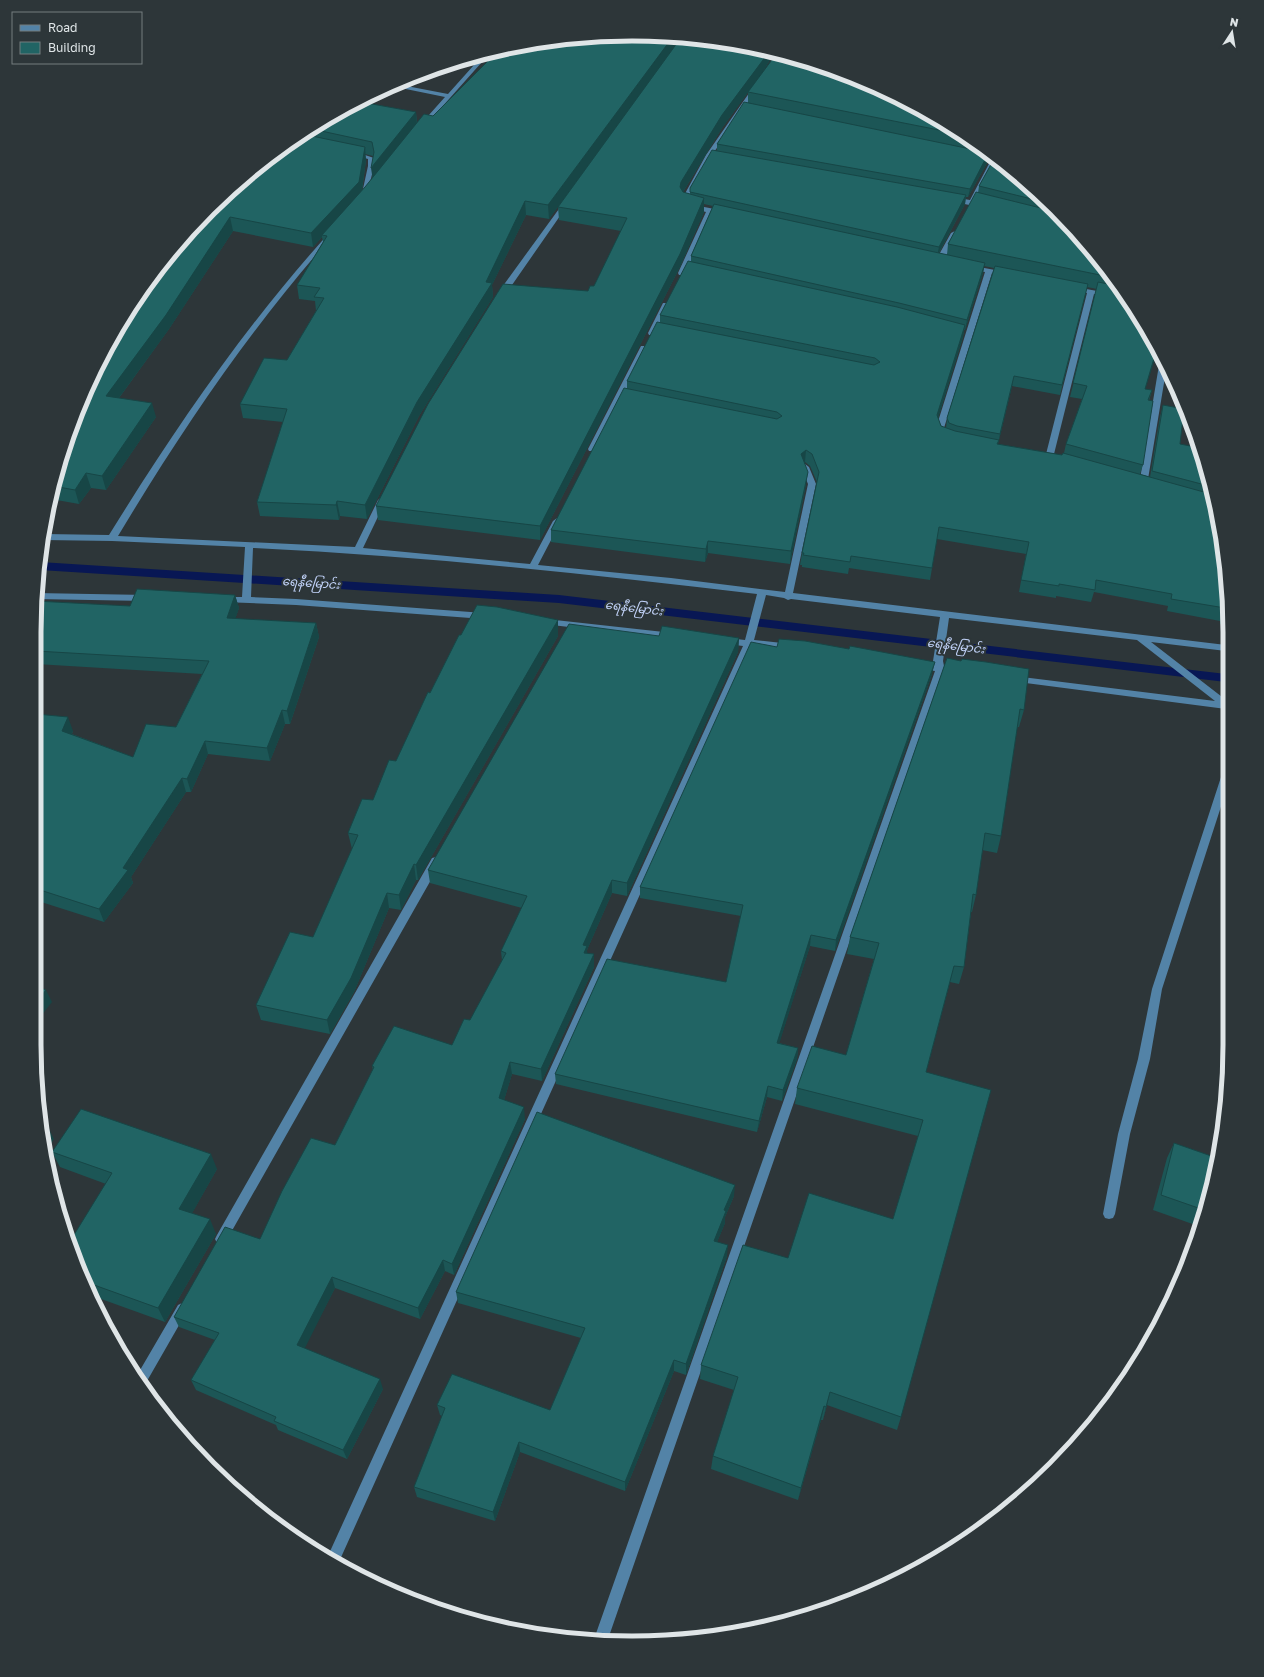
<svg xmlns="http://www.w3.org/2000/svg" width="1264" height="1677" viewBox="0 0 1264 1677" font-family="'Golos Text','Noto Sans Myanmar',sans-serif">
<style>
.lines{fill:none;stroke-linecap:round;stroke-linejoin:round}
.stream{fill:#081754;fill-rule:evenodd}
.minor{fill:#5383a7;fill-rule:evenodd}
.wall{fill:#1c5656;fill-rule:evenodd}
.shaded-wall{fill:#174646}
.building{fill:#216464;stroke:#174646}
.labels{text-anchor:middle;stroke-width:4;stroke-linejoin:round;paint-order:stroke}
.water-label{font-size:12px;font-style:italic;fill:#c1d2f8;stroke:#2d3639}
.rim{fill:none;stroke:#dfe5e7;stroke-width:5}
</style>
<rect width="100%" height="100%" fill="#2d3639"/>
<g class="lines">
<path class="stream" d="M40,562L559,595L1226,674V682L559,603L40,570Z"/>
<path class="minor" d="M490,53L425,126L420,125L445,97L391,86L396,84L448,94L482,56Z
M754,86L759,87L712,155L688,201L699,206L725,211L728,213L725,215L712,213L686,273L682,275H679L678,273L706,212L690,208L681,201L706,155Z
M353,151L374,158V166L366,199L361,198L368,166V159L351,154L350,153Z
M992,158L996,161L976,201L986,204V206C974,208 963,203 951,200V198L953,197L970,200Z
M566,201L569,203L503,298H497V294L564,202Z
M332,231L336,233L334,234C250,329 183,428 118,536L355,547L378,500L382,497L386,500L363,548L530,564L553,521L557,518L561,521L538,565L671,578L785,592L808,484L801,467L805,464L809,467L816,484L793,593L1226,645V651L1151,642L1226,700V709L1011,681L1009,679L1011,677L1014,676L1215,701L1137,640L949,618L943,661L944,666L957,668L962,671L957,674L943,672L607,1642H593L935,671L921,669L916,666L921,663L934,665L933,661L940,617L791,599L788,600L784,598L766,595L754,640L791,644L796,647L791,650L752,646L338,1564L327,1558L743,646L727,644L722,641L727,638L745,640L757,594C590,574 422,556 253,548L251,597L296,599L484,613L488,616L484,619L296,605L223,602L219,599L220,597H242L245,547L112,541L44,540L45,534L109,535C176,427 245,326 330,232Z
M955,231L959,233L944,260L940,262H937L936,260L951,233Z
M968,265L1006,272L1010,274L1006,276L992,273L944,428L946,434L949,437L945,439L939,437L936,428L985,272L968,269Z
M1070,286L1108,293L1112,295L1108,297L1094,294L1053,458L1049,461L1045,458L1087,293L1070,290Z
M663,303H669L670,305L656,333L652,335H649L648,333Z
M641,346H644L648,348L596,449L595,451H589L588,449Z
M1162,357L1167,365L1147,485L1143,488L1139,485L1160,359Z
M35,593L147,595L151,598L147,601L35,599Z
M546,619L673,633L678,636L673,639L543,624L542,622Z
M1227,770V788L1162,989L1150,1059L1130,1134L1115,1214L1113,1218L1109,1219L1105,1218L1103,1214L1118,1134L1138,1059L1152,989L1222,774Z
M436,857L440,858L441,861L440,864L225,1243L221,1244L217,1243L215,1239L217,1235L432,858Z
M182,1303L186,1305L188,1309L186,1313L143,1388L136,1377L178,1305Z"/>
</g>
<path class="wall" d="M748,45L774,53L762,73L722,128L683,192L690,194V188L717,151V144L748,103V92L777,58V54L861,79L964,135L989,155L988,161L968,197H966L965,204L939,253L947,255L948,244L978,193L979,186L994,159L1055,209L1129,300L1145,389L1152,390L1149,401L1143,465L1140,474L1150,477L1160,417L1163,405L1180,444L1200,448L1225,554L1226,625L1220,624V621L1167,611L1168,606L1094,592L1091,602L1056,596V598L1019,592L1026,554L937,539L930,580L849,568L848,574L802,567V565H800L802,553L817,482L810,466L805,462L804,463L806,484L790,564L708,553L705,562L551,542V530L627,388V381L660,322V315L691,262V256L713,206L704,204V212L680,267L540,540L378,520L376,506L588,291L594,286L621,231L559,220L558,207L608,138L549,219L526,215L492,285L493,297L419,416L367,519L340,516L339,520L260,516L257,502L283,422L243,418L240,404L287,360L316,311L315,301L299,299L297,285L323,242L322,237L313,247L233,231L169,329L119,398L156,417L106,490L91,488L79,504L51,499L54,477L96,367L300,135L361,102L416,112L417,123L433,116ZM365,154L373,156L372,179L362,191L366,160ZM984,266L994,268L947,418L946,428L941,426L938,418L963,337L964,330H965L983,273ZM1087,287L1097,289L1070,397L1082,399L1066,444L1064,453L1062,455L998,444L1012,386L1060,395Z
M235,595L239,608L235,619L316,623L319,637L290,724H285L270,761L208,754L191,792H186L131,877L133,883L104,922L38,901L36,714L73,731L72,734L133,757L176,727L202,674L36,664L35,601L130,606Z
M461,635L558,636L418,880H416L401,910L389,908L354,992L330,1034L261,1020L256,1005L313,937L352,849L348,833L373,800L396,761L430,693Z
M659,636L739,638L738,652L627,896L612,893L587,950V953L594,954V967L542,1081L512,1074L504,1100L525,1119L454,1275L445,1271L420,1319L335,1288L304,1348L383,1389L347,1459L278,1430L276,1425L196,1390L191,1380L215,1340L179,1327L174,1317L260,1239L335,1145L373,1070L372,1066L452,1045L470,1020L502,961L501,951L522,908L430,883L428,870Z
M777,647L932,674L835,951L810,946L779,1043L798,1048L797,1059L782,1101L767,1097L757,1132L556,1084L555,1074L726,982L741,916L640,898V887Z
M947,658L1024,710L1019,727H1017L1001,836L997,853L982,850L976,895L972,912H971L964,967L959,984L950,982L926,1072L901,1417L897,1430L827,1405L823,1420H821L798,1500L711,1469L713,1456L734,1390L700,1379L701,1365L788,1258L893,1219L918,1136L795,1104L797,1088L846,1055L874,959L847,954L850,937Z
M1174,1143L1217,1158L1201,1227L1153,1210L1167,1158Z
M52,1152L217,1169L192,1213L216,1234L165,1322L90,1295L80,1274L106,1184L60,1167Z
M734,1196L725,1217V1223L717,1242L727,1256L686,1375L674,1371L625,1491L520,1452L495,1521L417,1497L414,1487L442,1416L440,1415L437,1405L550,1410L581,1338L458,1303L456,1292Z"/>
<path class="shaded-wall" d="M672,38L681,39L549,219L548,205Z
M768,51L774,53L762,73L722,128L681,195L680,187L681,182L722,115Z
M416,112L417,126L373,181L371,168Z
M365,147L366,160L361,196L322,235V237L313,247L311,233Z
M988,154L989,155L988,161L968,197L970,189Z
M966,195L965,204L937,256L939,247Z
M704,198V212L680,267L540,540V526Z
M525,201L526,215L492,285L493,297L419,416L367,519L365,505L417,402L486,282Z
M230,217L233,231L169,329L110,410L106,396Z
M985,263L983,273L965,330L967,320Z
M965,325L963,337L935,428L937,415Z
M1157,348L1158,349L1141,403L1145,389Z
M1014,376L1012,386L998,444L1000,434Z
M152,403L156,417L106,490L102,476Z
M806,450L805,462L800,467L801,454Z
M808,472L806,484L790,564L791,551Z
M86,473L91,488L79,504L75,490Z
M337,501L340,516L339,520L336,505Z
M708,541V553L705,562L706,549Z
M235,595L239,608L231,632L227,618Z
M558,620V636L418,880L416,865Z
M316,623L319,637L290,724L287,711Z
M739,638L738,652L627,896V883Z
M935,662L932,674L835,951L836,940Z
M282,710L285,724L270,761L267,748Z
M68,717L73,731L67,744L62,731Z
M205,741L208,754L191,792L187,779Z
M182,778L186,792L131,877L133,883L104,922L99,909L123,868Z
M414,864L416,880L401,910L399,895Z
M612,880V893L587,950L588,959L584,956L583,945Z
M387,893L389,908L354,992L330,1034L327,1020Z
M811,935L810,946L776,1054L777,1043Z
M594,954V967L542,1081L541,1069Z
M46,990L52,1002L38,1020V1000Z
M798,1048L797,1059L782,1101L783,1090Z
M510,1062L512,1074L501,1110L499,1098Z
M768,1086L767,1097L757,1132L759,1121Z
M524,1107L525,1119L454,1275L452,1264Z
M47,1125L54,1139L45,1154L41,1135Z
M211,1154L217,1169L186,1224L179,1209Z
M735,1185L734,1196L725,1217V1223L713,1252L714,1241L724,1210Z
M210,1219L216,1234L165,1322L158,1308Z
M728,1245L727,1256L686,1375V1364Z
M443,1260L445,1271L420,1319L418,1308Z
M332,1277L335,1288L301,1356L297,1345Z
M674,1360V1371L625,1491V1482Z
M380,1379L383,1389L347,1459L343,1450Z
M830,1392L827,1405L823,1420L826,1407Z
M824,1406L821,1420L798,1500L801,1488Z
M519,1442L520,1452L495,1521L493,1512Z"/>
<path class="building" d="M632,34L672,38L548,205L525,201L486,282L492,283L417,402L365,505L337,501L336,505L257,502L287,409L240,404L264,358L287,360L324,298L314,297L320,288L297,285L327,236L322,235L365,187L424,114L433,116L499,50L515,46Z
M680,39L748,45L768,51L763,60L722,115L681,182L680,187L683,192L704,198L680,254L540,526L376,506L428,404L503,284L588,291L590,286H594L627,218L558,207Z
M774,57L801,61L861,79L964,135L748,92Z
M361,102L416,112L371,168L374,152L372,142L312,129Z
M744,102L985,152L988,154L970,189L717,144Z
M302,134L365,147L359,182L311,233L230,217L166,315L106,396L152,403L102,476L86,473L75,490L53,486L54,477L96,367L157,268L209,209Z
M712,150L966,195L939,247L690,192V188Z
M994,159L1048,203L979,186Z
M976,192L1057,212L1110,277L948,244Z
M714,204L985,263L967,320L899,303L691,256Z
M688,261L897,307L965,325L937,415L941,426L955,431L999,440L997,444L1062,455L1063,453L1211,494L1225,554L1226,612H1225V608L1171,599L1172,594L1096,580L1095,590L1059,584V586L1021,580L1029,542L939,527L932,568L851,556L850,562L803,555L804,553H802L819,472L812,454L806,450L801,454L808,472L791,551L708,541L706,549L551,530L624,388L777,419L782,416L777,412L627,381L657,322L874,365L880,362L875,358L660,315Z
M995,266L1088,284L1062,385L1014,376L1000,434L957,426L949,423L947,418Z
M1098,282L1118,286L1129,300L1157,348L1145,389L1152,390L1148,400L1153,401L1143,465L1066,444L1087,386L1073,383Z
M1163,405L1184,409L1180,444L1200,448L1209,486L1152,471Z
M137,589L235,595L227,618L316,623L287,711L282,710L267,748L205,741L187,779L182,778L123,868L128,870L99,909L37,889L36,714L68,717L62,731L133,757L146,724L176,727L209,661L36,651L35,601L130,606Z
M477,605L497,607L558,620L416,865L414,864L399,895L387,893L351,978L327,1020L256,1005L290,932L313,937L358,835L348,833L362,799L373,800L389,760L396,761L428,692L430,693L459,635H461Z
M569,624L659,636L662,626L739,638L627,883L612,880L583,945L587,946L584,953L594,954L541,1069L510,1062L499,1098L524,1107L452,1264L443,1260L418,1308L332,1277L297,1345L380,1379L343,1450L274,1421L276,1417L191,1380L219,1333L174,1317L225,1227L260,1239L282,1191L311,1138L335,1145L374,1067L372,1066L394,1026L452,1045L464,1019L470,1020L506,953L501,951L527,896L428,870Z
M779,639L805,641L849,649L850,646L935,662L836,940L811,935L777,1043L798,1048L783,1090L768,1086L759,1121L555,1074L607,959L726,982L743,905L640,887L751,642L777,647Z
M947,658L961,661L962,659L986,662L1029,669L1024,710L1020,709L1001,836L985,833L976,895L973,894L964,967L954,966L926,1072L991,1090L901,1417L830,1392L826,1407L824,1406L801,1488L713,1456L738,1377L701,1365L743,1245L788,1258L809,1193L893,1219L923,1120L797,1088L812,1046L846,1055L879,943L850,937Z
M38,987L46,990L38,1000Z
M81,1109L211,1154L179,1209L210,1219L158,1308L83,1281L80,1274L69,1243L112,1173L52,1152Z
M537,1112L735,1185L724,1210L726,1211L714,1241L728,1245L686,1364L674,1360L625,1482L519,1442L493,1512L414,1487L445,1408L437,1405L452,1374L550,1410L585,1328L456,1292Z
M39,1122L47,1125L41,1135L39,1123Z
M1174,1143L1217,1158L1204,1210L1161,1195Z"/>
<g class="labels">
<g class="water-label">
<text transform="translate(311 583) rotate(4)" y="4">ရေနီမြောင်း</text>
<text transform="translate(634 608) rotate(7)" y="4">ရေနီမြောင်း</text>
<text transform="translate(956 646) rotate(7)" y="4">ရေနီမြောင်း</text>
</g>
</g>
<path d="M0 0H1264V1677H0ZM632 41H632A591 591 0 0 1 1223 632V1045A591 591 0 0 1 632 1636H632A591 591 0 0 1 41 1045V632A591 591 0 0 1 632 41Z" fill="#2d3639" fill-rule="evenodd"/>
<path class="rim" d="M632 41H632A591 591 0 0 1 1223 632V1045A591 591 0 0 1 632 1636H632A591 591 0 0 1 41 1045V632A591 591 0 0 1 632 41Z"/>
<rect x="12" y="12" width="130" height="52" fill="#2d3639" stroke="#747c7f"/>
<rect x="20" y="25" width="20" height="6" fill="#5383a7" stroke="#747c7f"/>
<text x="48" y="32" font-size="12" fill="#dfe5e7">Road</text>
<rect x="20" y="42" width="20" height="12" fill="#216464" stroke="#747c7f"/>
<text x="48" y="52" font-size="12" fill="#dfe5e7">Building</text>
<g transform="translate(1232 32) rotate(12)" stroke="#2d3639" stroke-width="3" paint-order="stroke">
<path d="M0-3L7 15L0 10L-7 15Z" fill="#dfe5e7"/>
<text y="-6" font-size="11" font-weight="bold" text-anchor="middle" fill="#dfe5e7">N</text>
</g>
</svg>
